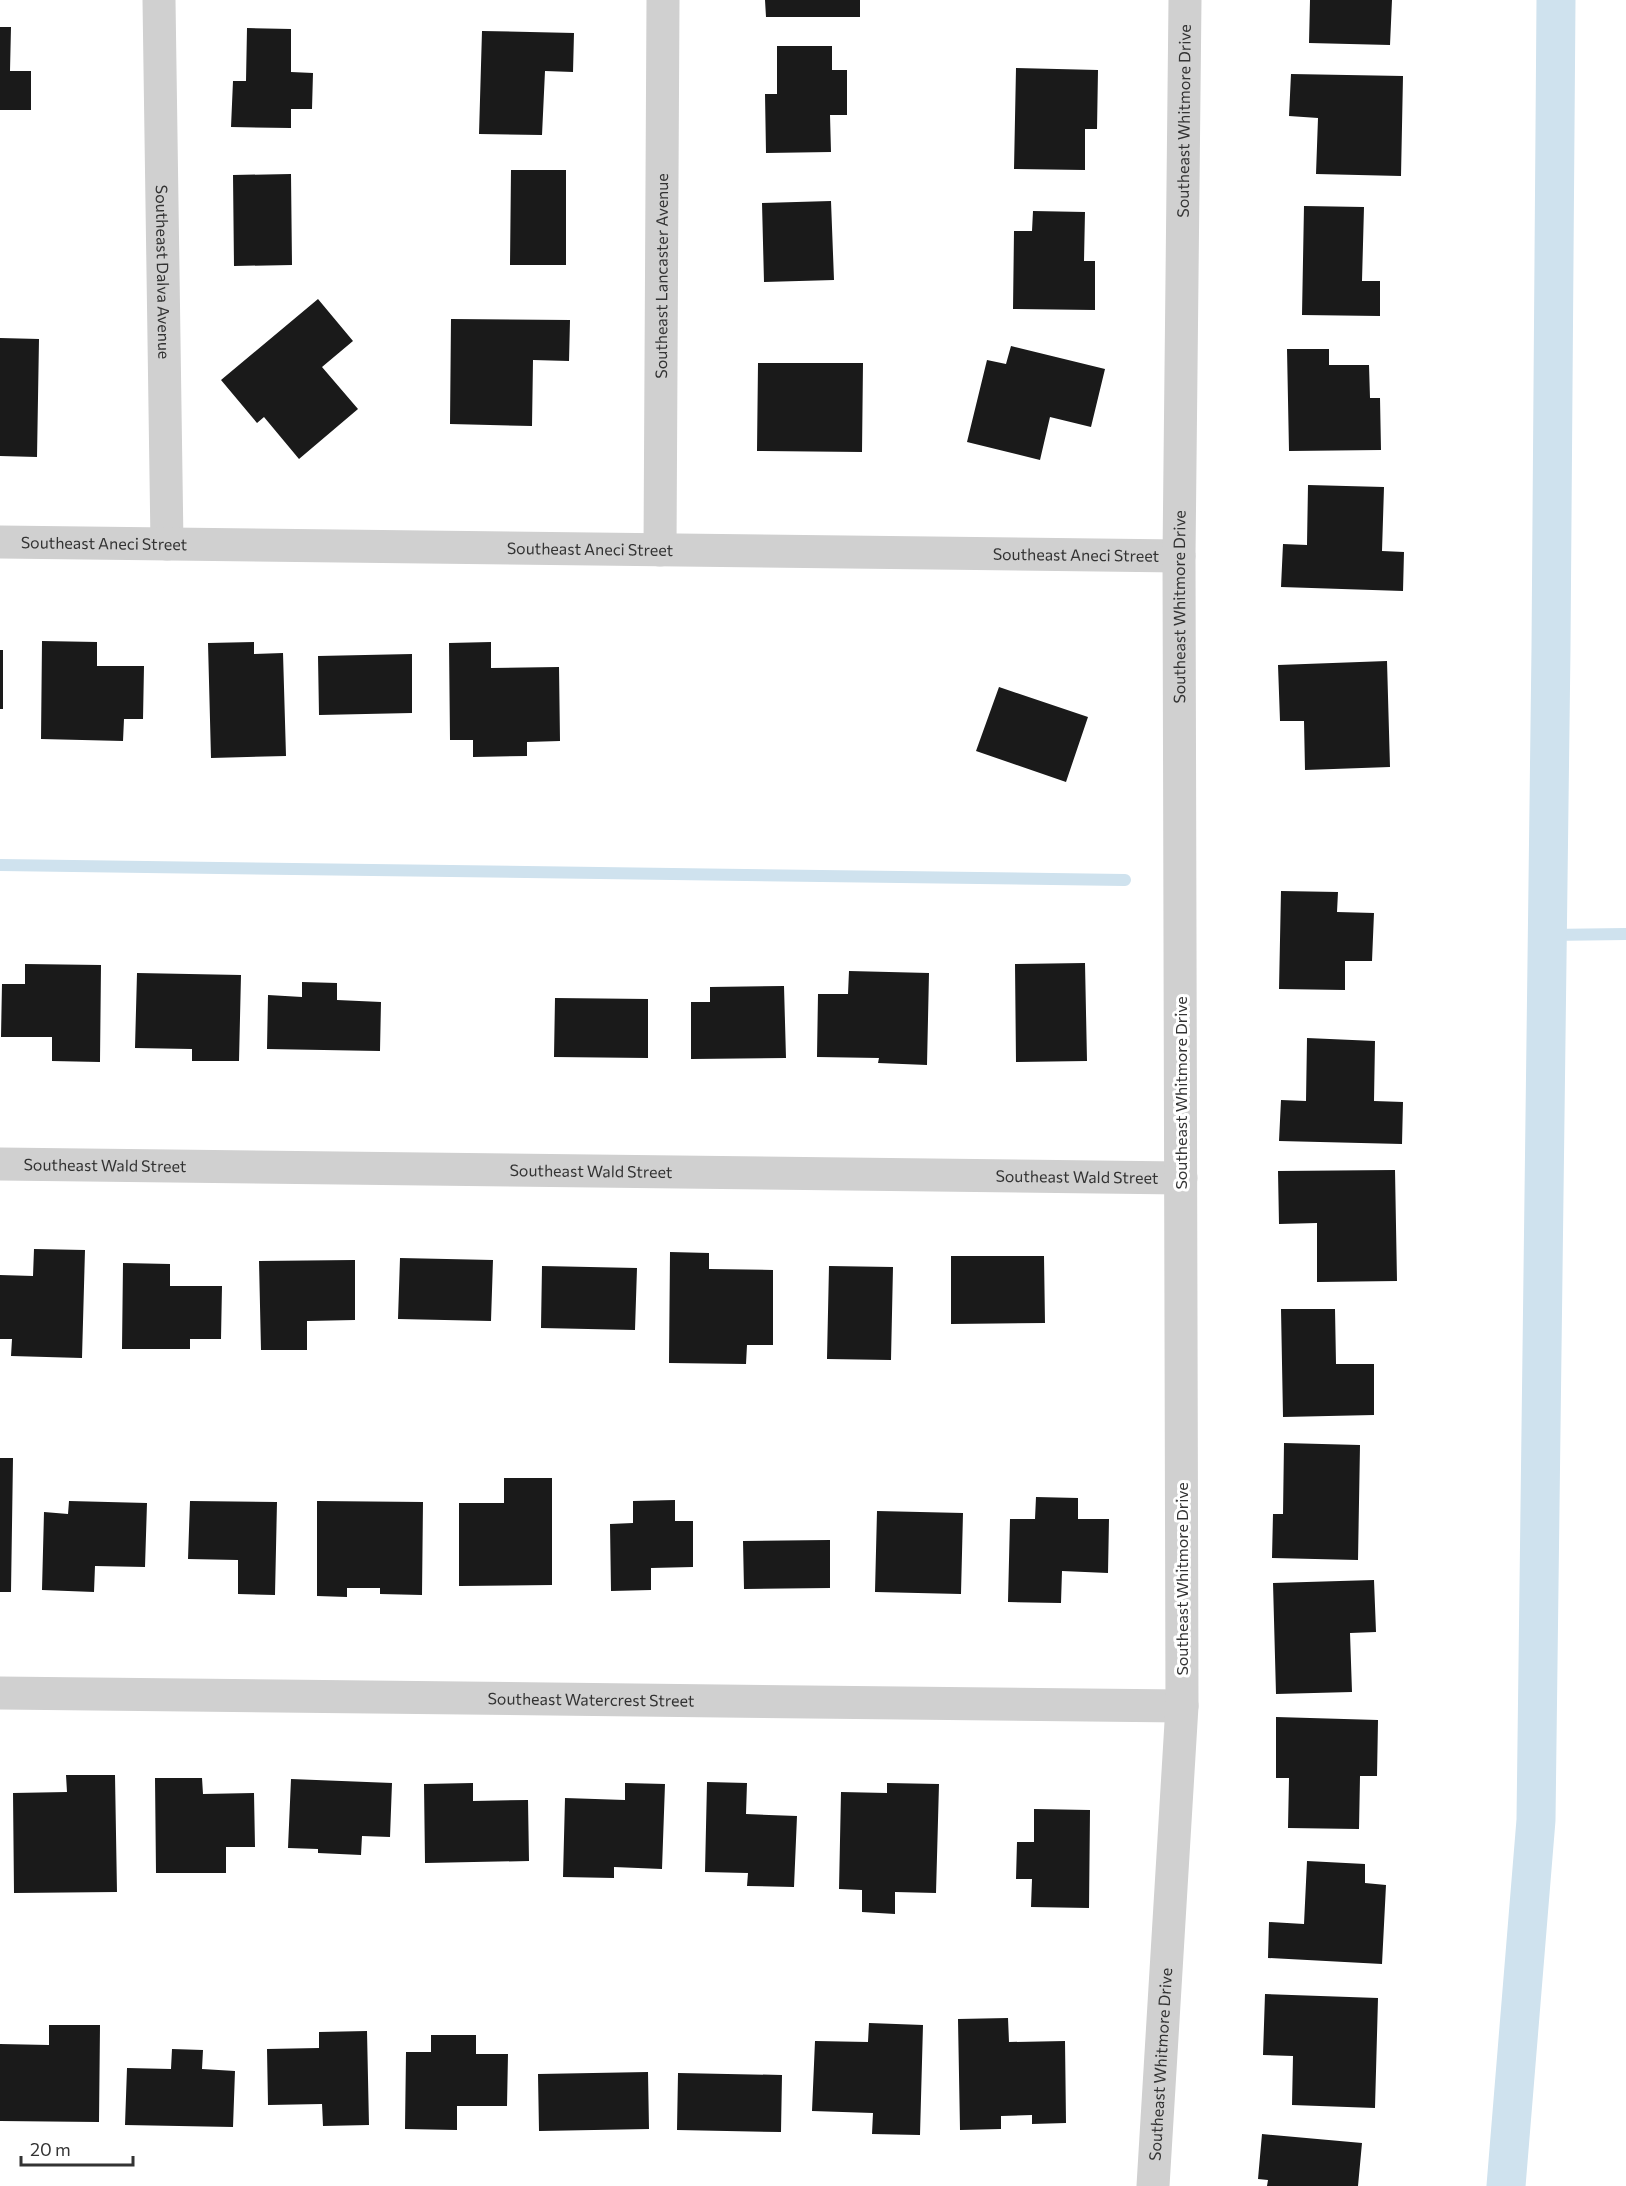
<svg xmlns="http://www.w3.org/2000/svg" width="1626" height="2186" viewBox="0 0 1626 2186" font-family="Commissioner,sans-serif">
<style>
.lines{fill:none;stroke-linecap:round;stroke-linejoin:round}
.stream{stroke:#cfe2ee;stroke-width:12}
.canal{stroke:#cfe2ee;stroke-width:39}
.building{fill:#1a1a1a}
.minor{stroke:#d0d0d0;stroke-width:33}
.labels{text-anchor:middle;stroke-width:6;stroke-linejoin:round;paint-order:stroke}
.street-label{font-size:16px;fill:#333;stroke:#fff}
</style>
<rect width="100%" height="100%" fill="#fff"/>
<g class="lines">
<path class="stream" d="M0,865L1125,880
M1547,935L1626,934"/>
<path class="canal" d="M1506,2186L1536,1820L1551,648L1556,0"/>
</g>
<path class="building" d="M765,0H860V17H766Z
M1310,0H1392L1390,45L1309,43Z
M0,27H11L10,71H31V110H0Z
M247,28L291,29V72L313,73L312,109H291V128L231,127L233,81H246Z
M482,31L574,33L573,72L545,71L542,135L479,134Z
M777,46H832V70H847V115H830L831,152L766,153L765,94H777Z
M1016,68L1098,70L1097,129H1085V170L1014,169Z
M1291,74L1403,76L1401,176L1316,174L1318,118L1289,116Z
M511,170H566V265H510Z
M291,174L292,265L234,266L233,175Z
M831,201L834,280L764,282L762,203Z
M1304,206L1364,207L1362,281H1380V316L1302,315Z
M1033,211L1085,212L1084,261H1095V310L1013,309L1014,231H1032Z
M318,299L353,341L322,367L358,409L299,459L264,417L257,423L221,380Z
M451,319L570,320L569,361L533,360L532,426L450,424Z
M0,338L39,339L37,457L0,456Z
M1011,346L1105,369L1091,427L1050,417L1040,460L967,442L987,360L1006,364Z
M1287,349H1329V365H1369L1370,398H1380L1381,450L1289,451Z
M758,363H863L862,452L757,451Z
M1308,485L1384,487L1382,551L1404,552L1403,591L1281,587L1283,544L1307,545Z
M42,641L97,642V666H144L143,719H124L123,741L41,739Z
M254,642V654L283,653L286,756L211,758L208,643Z
M491,642V668L559,667L560,741L527,742V756L473,757V740H450L449,643Z
M0,650H3V709H0Z
M412,654V713L319,715L318,656Z
M1387,661L1390,767L1305,770L1304,721H1280L1278,665Z
M999,687L1088,717L1066,782L976,751Z
M1281,891L1338,892L1337,912L1374,913L1372,961H1345V990L1279,989Z
M1085,963L1087,1061L1016,1062L1015,964Z
M25,964L101,965L100,1062L52,1061V1037H1L2,984H25Z
M849,971L929,973L927,1065L878,1063L879,1058L817,1057L818,994H848Z
M137,973L241,975L239,1061H192V1049L135,1048Z
M302,982L337,983V1000L381,1002L380,1051L267,1049L268,995L302,997Z
M784,986L786,1058L691,1059V1002H710V987Z
M555,998L648,999V1058L554,1057Z
M1307,1038L1375,1041L1374,1101L1403,1102L1402,1144L1279,1141L1281,1100L1306,1101Z
M1395,1170L1397,1281L1317,1282V1223L1279,1224L1278,1171Z
M34,1249L85,1250L82,1358L11,1356L12,1339H0V1275L33,1276Z
M670,1252L709,1253V1269L773,1270V1345H747L746,1364L669,1363Z
M951,1256H1044L1045,1323L951,1324Z
M400,1258L493,1260L491,1321L398,1319Z
M355,1260V1320L307,1321V1350H261L259,1261Z
M123,1263L170,1264V1286H222L221,1339H190V1349H122Z
M542,1266L637,1268L635,1330L541,1328Z
M829,1266L893,1267L891,1360L827,1359Z
M1281,1309H1335L1336,1364H1374V1415L1283,1417Z
M1284,1443L1360,1445L1358,1560L1272,1558L1273,1514H1283Z
M0,1458H13L11,1592H0Z
M504,1478H552V1585L459,1586V1503H504Z
M1036,1497L1078,1498V1519H1109L1108,1573L1062,1571L1061,1603L1008,1602L1010,1519H1035Z
M675,1500V1521H693V1567L651,1568V1590L611,1591L610,1524L633,1523V1501Z
M69,1501L147,1503L145,1567L95,1566L94,1592L42,1590L44,1512L68,1514Z
M190,1501L277,1502L275,1595L238,1594V1560L188,1559Z
M317,1501L423,1502L422,1595L380,1594V1588H347V1597L317,1596Z
M877,1511L963,1513L961,1594L875,1592Z
M830,1540V1588L744,1589L743,1541Z
M1374,1580L1376,1632L1350,1633L1352,1692L1276,1694L1273,1583Z
M1276,1717L1378,1720L1377,1776H1360L1359,1829L1288,1828L1289,1778H1276Z
M66,1775H115L117,1892L14,1893L13,1793L67,1792Z
M155,1778H202L203,1794L254,1793L255,1847H226V1873H156Z
M291,1779L392,1783L390,1837L362,1836L361,1855L318,1853V1849L288,1848Z
M707,1782L747,1783L746,1814L797,1816L794,1887L747,1886L748,1873L705,1872Z
M473,1783V1801L528,1800L529,1861L425,1863L424,1784Z
M625,1783L665,1784L662,1869L614,1867V1878L563,1877L565,1798L625,1800Z
M887,1783L939,1784L936,1893L895,1892V1914L862,1912V1890L839,1889L841,1792L887,1793Z
M1034,1809L1090,1810L1089,1908L1031,1907L1032,1879H1016L1017,1842H1034Z
M1307,1861L1365,1864V1883L1386,1885L1382,1964L1268,1958L1269,1922L1304,1924Z
M1265,1994L1378,1998L1375,2108L1292,2105L1293,2056L1263,2055Z
M1008,2018L1009,2042L1065,2041L1066,2123L1032,2124V2115L1001,2116V2129L960,2130L958,2019Z
M869,2023L923,2025L920,2135L872,2134L873,2113L812,2111L815,2041L868,2042Z
M49,2025H100L99,2122L0,2121V2044L49,2045Z
M367,2031L369,2125L323,2126L322,2104L268,2105L267,2049L319,2048V2032Z
M431,2035H476V2054H508L507,2106H457V2130L405,2129L406,2052H431Z
M172,2049L203,2050L202,2069L235,2071L233,2127L125,2125L127,2068L171,2069Z
M648,2072L649,2129L539,2131L538,2074Z
M678,2073L782,2075L781,2132L677,2130Z
M1262,2134L1362,2143L1358,2186H1267L1268,2180L1258,2179Z"/>
<g class="lines">
<g class="minor">
<path id="s1" d="M159,0L167,544"/>
<path id="s2" d="M0,542L1179,556"/>
<path id="s3" d="M660,550L663,0"/>
<path id="s4" d="M0,1164L1181,1178"/>
<path id="s5" d="M0,1693L1182,1706"/>
<path id="s6" d="M1153,2186L1182,1706L1179,556L1185,0"/>
</g>
</g>
<g class="labels">
<g class="street-label">
<text dy="6" stroke="none"><textPath href="#s6" startOffset="2066">Southeast Whitmore Drive</textPath></text>
<text dy="6" stroke="none"><textPath href="#s1" startOffset="272">Southeast Dalva Avenue</textPath></text>
<text dy="6" stroke="none"><textPath href="#s3" startOffset="274">Southeast Lancaster Avenue</textPath></text>
<text dy="6" stroke="none"><textPath href="#s2" startOffset="104">Southeast Aneci Street</textPath></text>
<text dy="6" stroke="none"><textPath href="#s2" startOffset="590">Southeast Aneci Street</textPath></text>
<text dy="6" stroke="none"><textPath href="#s2" startOffset="1076">Southeast Aneci Street</textPath></text>
<text dy="6" stroke="none"><textPath href="#s6" startOffset="1580">Southeast Whitmore Drive</textPath></text>
<text transform="translate(1181 1093) rotate(-90)" y="6">Southeast Whitmore Drive</text>
<text dy="6" stroke="none"><textPath href="#s4" startOffset="105">Southeast Wald Street</textPath></text>
<text dy="6" stroke="none"><textPath href="#s4" startOffset="591">Southeast Wald Street</textPath></text>
<text dy="6" stroke="none"><textPath href="#s4" startOffset="1077">Southeast Wald Street</textPath></text>
<text transform="translate(1182 1579) rotate(-90)" y="6">Southeast Whitmore Drive</text>
<text dy="6" stroke="none"><textPath href="#s5" startOffset="591">Southeast Watercrest Street</textPath></text>
<text dy="6" stroke="none"><textPath href="#s6" startOffset="122">Southeast Whitmore Drive</textPath></text>
</g>
</g>
<path d="M21 2156v9h112v-9" fill="none" stroke="#333333" stroke-width="3"/>
<text x="30" y="2156" font-size="18" fill="#333333" stroke="#ffffff" stroke-width="4.5" paint-order="stroke">20 m</text>
</svg>
